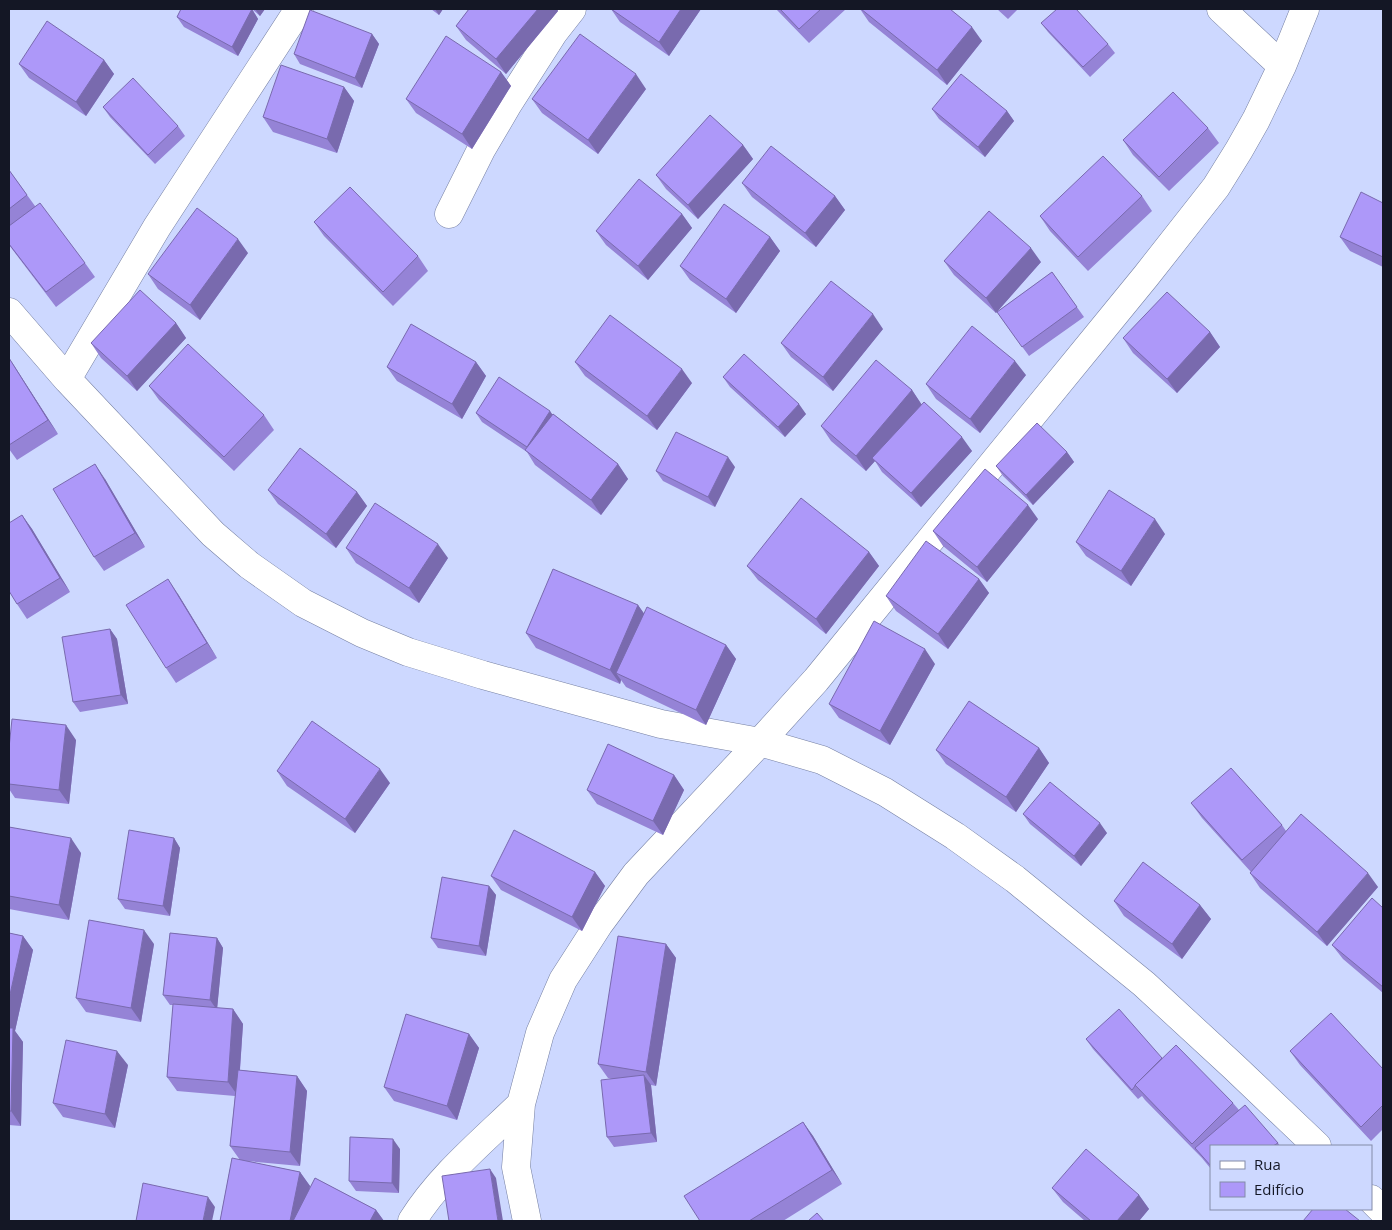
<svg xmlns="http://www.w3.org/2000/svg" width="1392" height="1230" viewBox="0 0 1392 1230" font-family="'Open Sans',sans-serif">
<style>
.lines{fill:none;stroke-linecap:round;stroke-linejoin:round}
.minor-casing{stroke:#7680a3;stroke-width:29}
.minor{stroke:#fff;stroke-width:28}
.wall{fill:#9583d6}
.shaded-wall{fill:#796aae}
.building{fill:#ad98f9;stroke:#796aae}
</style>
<rect width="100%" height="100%" fill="#cdd8ff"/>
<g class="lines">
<g class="minor-casing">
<path id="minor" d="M1221,9L1282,66
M449,214L481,150L508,104L554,32L572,9
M9,312L67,379L213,534L249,565L303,603L362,633L408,652L483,675L661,724L760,742L822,760L885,792L955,836L1015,879L1144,984L1233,1066L1317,1146
M67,379L157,227L299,9
M1371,1199L1383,1211
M412,1221C440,1176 483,1141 521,1104
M527,1221L516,1167L521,1104L540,1033L563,980L599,924L636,874L760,742L816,680L1146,276L1216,187L1239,150L1256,120L1282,66L1305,9"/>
</g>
<use href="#minor" class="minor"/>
</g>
<path class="wall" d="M181,9H265L260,16L252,9L258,19L238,56L184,27L177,17Z
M431,9H443L439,15Z
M469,9H557L558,11L506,74L466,40L456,26Z
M611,9H701L669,56L620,22Z
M776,9H846L809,43Z
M860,9H950L982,41L947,85L869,22Z
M997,9H1018L1008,19Z
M1041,23L1108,44L1115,53L1090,77L1048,32Z
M372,34L379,44L362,88L300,64L294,54Z
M104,60L114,74L86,116L29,78L19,64Z
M501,72L511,86L472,149L416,113L406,99Z
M344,87L354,101L337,153L273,132L263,117Z
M646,89L598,154L542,113L532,99Z
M103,107L178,126L185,136L155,164L110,117Z
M932,109L1007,111L1014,121L985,157L939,119Z
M1208,128L1219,143L1169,191L1133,155L1123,140Z
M743,145L753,159L698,219L666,189L656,175Z
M9,170L35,206L85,263L95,277L56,307L9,245Z
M742,183L835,196L845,210L816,247L752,197Z
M1142,196L1152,211L1088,271L1050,231L1040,216Z
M1383,203V267L1350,251L1340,237Z
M682,214L692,228L648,280L606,245L596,231Z
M314,222L418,256L428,271L393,306L324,236Z
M770,237L780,251L736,313L690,280L680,266Z
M248,253L200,320L158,289L148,274Z
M944,261L1041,262L996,313L954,275Z
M1052,272L1084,317L1029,356L997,312Z
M176,323L186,338L137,391L101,358L91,343Z
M883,329L833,391L791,357L781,343Z
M1210,332L1220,347L1177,393L1133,353L1123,338Z
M9,358L58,434L17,460L9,449Z
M476,362L486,376L462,419L397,381L387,367Z
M575,362L692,383L657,430L585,376Z
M1026,375L980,433L936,399L926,384Z
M723,377L806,414L785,437L730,387Z
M149,386L264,415L274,430L234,471L159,400Z
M912,390L921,404L972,451L921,507L882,472L875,461L866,471L831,441L821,426Z
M476,413L553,414L618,464L628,479L601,515L535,465L527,452L482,422Z
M1067,452L1074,462L1033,505L1003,476L996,466Z
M735,467L715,507L663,481L656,471Z
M105,479L145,547L104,571L94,557Z
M268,490L357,492L367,506L336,548L278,504Z
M22,515L32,529L70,592L27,619L17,604Z
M1038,519L987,582L943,546L933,531Z
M1165,534L1131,586L1086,556L1076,542Z
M346,548L448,558L419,603L356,563Z
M869,552L879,566L826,634L758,580L747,566Z
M979,579L989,593L948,649L896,611L886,596Z
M178,594L217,658L176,683L166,668Z
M638,605L644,614L726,645L736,659L706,725L626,687L621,680L620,684L536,648L526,633Z
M110,629L117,639L128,704L80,712L73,702Z
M935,664L890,745L839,718L829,704Z
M76,740L69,804L15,798L9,789V748Z
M1039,748L1049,763L1016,812L946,764L936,750Z
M277,771L390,783L355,833L287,786Z
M674,775L684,790L663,835L597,804L587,790Z
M1191,803L1282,825L1286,831L1378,887L1327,946L1260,888L1250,873L1251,872L1202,818Z
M1023,814L1107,833L1081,866L1030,824Z
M9,827L81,853L69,920L9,909Z
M174,838L180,848L170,916L125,909L118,899Z
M595,872L605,886L582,931L501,890L491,876Z
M489,886L496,895L486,956L438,948L431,938Z
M1114,901L1200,905L1211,919L1182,959L1124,916Z
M1383,908V993L1343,959L1332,945Z
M9,933L23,936L33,950L15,1031L23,1042L21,1126L9,1125Z
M170,933L217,938L223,948L217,1008L233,1009L243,1024L240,1070L297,1076L307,1091L300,1166L247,1161L300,1172L310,1186L309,1190L315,1178L376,1210L384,1221H220L232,1158L240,1160L230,1146L235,1096L177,1091L167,1077L173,1005H170L163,995Z
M154,944L141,1022L86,1012L76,998Z
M666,944L676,958L656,1086L651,1085L657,1142L614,1147L607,1137L612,1079L608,1078L598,1064Z
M469,1034L479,1048L457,1120L394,1101L384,1087Z
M1086,1039L1162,1058L1233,1103L1239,1110L1278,1143L1280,1146H1211V1169L1202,1158L1145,1100L1142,1096L1138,1099L1093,1049Z
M1290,1051L1383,1069V1129L1371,1141L1300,1065Z
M128,1065L115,1128L63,1117L53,1103Z
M803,1122L813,1136L842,1184L783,1221H700Z
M400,1149L399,1193L356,1191L349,1181Z
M1052,1188L1139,1195L1149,1209L1139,1221H1085L1063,1202Z"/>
<path class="shaded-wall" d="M252,9L258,19L238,56L232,47Z
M255,9H265L260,16Z
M435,9H443L439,15Z
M538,9H557L558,11L506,74L496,59Z
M681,9H701L669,56L659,42Z
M972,27L982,41L947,85L937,70Z
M372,34L379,44L362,88L355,78Z
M104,60L114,74L86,116L76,102Z
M501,72L511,86L472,149L462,134Z
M636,74L646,89L598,154L588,140Z
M344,87L354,101L337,153L327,139Z
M1007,111L1014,121L985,157L978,147Z
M743,145L753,159L698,219L688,205Z
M835,196L845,210L816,247L805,233Z
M682,214L692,228L648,280L638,266Z
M770,237L780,251L736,313L726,299Z
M238,239L248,253L200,320L190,305Z
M1031,248L1041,262L996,313L986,298Z
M873,314L883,329L833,391L823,377Z
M176,323L186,338L137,391L127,376Z
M1210,332L1220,347L1177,393L1167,379Z
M9,358L15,367L58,434L48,420Z
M1015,361L1026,375L980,433L970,419Z
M476,362L486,376L462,419L452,404Z
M682,369L692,383L657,430L647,416Z
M912,390L922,405L872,458L875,461L866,471L856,456Z
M799,404L806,414L785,437L778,427Z
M550,411L557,421L534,457L527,447Z
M962,437L972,451L921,507L911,493Z
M1067,452L1074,462L1033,505L1026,495Z
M728,457L735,467L715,507L708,497Z
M95,464L105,479L145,547L135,533Z
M618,464L628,479L601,515L591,500Z
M357,492L367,506L336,548L326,534Z
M1028,505L1038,519L987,582L977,567Z
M22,515L32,529L70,592L60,578Z
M1155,519L1165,534L1131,586L1121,571Z
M438,544L448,558L419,603L409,588Z
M869,552L879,566L826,634L816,619Z
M168,579L178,594L217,658L207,643Z
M979,579L989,593L948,649L938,634Z
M638,605L648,619L616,673L621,680L620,684L610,670Z
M110,629L117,639L128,704L121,695Z
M726,645L736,659L706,725L696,710Z
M925,649L935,664L890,745L880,731Z
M66,725L76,740L69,804L59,790Z
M1039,748L1049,763L1016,812L1006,797Z
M380,769L390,783L355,833L345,819Z
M674,775L684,790L663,835L653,821Z
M1100,823L1107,833L1081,866L1074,856Z
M71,838L81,853L69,920L59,905Z
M174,838L180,848L170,916L163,906Z
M595,872L605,886L582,931L572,917Z
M1368,873L1378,887L1327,946L1317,932Z
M489,886L496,895L486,956L479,946Z
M1200,905L1211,919L1182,959L1172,944Z
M144,930L154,944L141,1022L131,1008Z
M23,936L33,950L15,1031L23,1042L21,1126L11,1111L13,1033L9,1027V999Z
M217,938L223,948L217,1010L210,1000Z
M666,944L676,958L656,1086L646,1072Z
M233,1009L243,1024L238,1096L228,1082Z
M469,1034L479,1048L457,1120L447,1106Z
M117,1051L128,1065L115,1128L105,1114Z
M644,1075L651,1085L657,1142L651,1133Z
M297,1076L307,1091L300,1166L290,1152Z
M803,1122L813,1136L842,1184L832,1170Z
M393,1139L400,1149L399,1193L392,1183Z
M490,1169L496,1178L503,1221H498Z
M300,1172L310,1186L303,1221H290Z
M1139,1195L1149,1209L1139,1221H1117Z
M208,1197L215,1207L212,1221H203Z
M376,1210L384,1221H370Z"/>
<path class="building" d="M181,9H252L232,47L177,17Z
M469,9H538L496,59L456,26Z
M611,9H681L659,42Z
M780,9H821L799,29Z
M861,9H950L972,27L937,70Z
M1057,9H1076L1108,44L1083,67L1041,23Z
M310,10L372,34L355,78L294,54Z
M47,21L104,60L76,102L19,64Z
M580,34L636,74L588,140L532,99Z
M446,36L501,72L462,134L406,99Z
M281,65L344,87L327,139L263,117Z
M961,74L1007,111L978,147L932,109Z
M133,78L178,126L148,155L103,107Z
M1173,92L1208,128L1159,177L1123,140Z
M710,115L743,145L688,205L656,175Z
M771,146L835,196L805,233L742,183Z
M1103,156L1142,196L1078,257L1040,216Z
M9,170L27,195L9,209Z
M639,179L682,214L638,266L596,231Z
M350,187L418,256L383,292L314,222Z
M1361,192L1383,203V257L1340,237Z
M40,203L85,263L46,292L9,244V226Z
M724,204L770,237L726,299L680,266Z
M197,208L238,239L190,305L148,274Z
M989,211L1031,248L986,298L944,261Z
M1052,272L1077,307L1022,347L997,312Z
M831,281L873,314L823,377L781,343Z
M140,290L176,323L127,376L91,343Z
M1167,292L1210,332L1167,379L1123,338Z
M610,315L682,369L647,416L575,362Z
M411,324L476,362L452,404L387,367Z
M972,326L1015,361L970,419L926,384Z
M188,344L264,415L224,457L149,386Z
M744,354L799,404L778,427L723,377Z
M9,358L48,420L9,445Z
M876,360L912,390L856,456L821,426Z
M499,377L550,411L527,447L476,413Z
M924,402L962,437L911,493L872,458Z
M553,414L618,464L591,500L525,450Z
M1037,423L1067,452L1026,495L996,466Z
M676,432L728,457L708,497L656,471Z
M300,448L357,492L326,534L268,490Z
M95,464L135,533L94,557L53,489Z
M985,469L1028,505L977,567L933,531Z
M1109,490L1155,519L1121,571L1076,542Z
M801,498L869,552L816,619L747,566Z
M375,503L438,544L409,588L346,548Z
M22,515L60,578L17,604L9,591V523Z
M926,541L979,579L938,634L886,596Z
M553,569L638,605L610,670L526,633Z
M168,579L207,643L166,668L126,605Z
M647,607L726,645L696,710L616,673Z
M874,621L925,649L880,731L829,704Z
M110,629L121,695L73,702L62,637Z
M969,701L1039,748L1006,797L936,750Z
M12,719L66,725L59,790L9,784V748Z
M312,721L380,769L345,819L277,771Z
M608,744L674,775L653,821L587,790Z
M1231,768L1282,825L1242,860L1191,803Z
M1050,782L1100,823L1074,856L1023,814Z
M1301,814L1368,873L1317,932L1250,873Z
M9,827L71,838L59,905L9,896Z
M129,830L174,838L163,906L118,899Z
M514,830L595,872L572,917L491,876Z
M1143,862L1200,905L1172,944L1114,901Z
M442,877L489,886L479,946L431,938Z
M1372,898L1383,908V987L1332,945Z
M89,920L144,930L131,1008L76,998Z
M9,933L23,936L9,999Z
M170,933L217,938L210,1000L163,995Z
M618,936L666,944L646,1072L598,1064Z
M173,1004L233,1009L228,1082L167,1077Z
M1119,1009L1162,1058L1135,1085V1086L1132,1090L1086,1039Z
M1331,1013L1383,1069V1105L1361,1127L1290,1051Z
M406,1014L469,1034L447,1106L384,1087Z
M9,1028H13L11,1111H9Z
M66,1040L117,1051L105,1114L53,1103Z
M1176,1045L1233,1103L1192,1144L1135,1085Z
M238,1070L297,1076L290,1152L230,1146Z
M644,1075L651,1133L607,1137L601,1080Z
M1245,1105L1278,1143L1273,1146H1211V1166L1195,1148Z
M803,1122L832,1170L749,1221H700L684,1196Z
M350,1137L393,1139L392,1183L349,1181Z
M1086,1149L1139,1195L1117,1221H1091L1052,1188Z
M232,1158L300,1172L290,1221H220Z
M490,1169L498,1221H449L442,1176Z
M315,1178L376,1210L370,1221H293Z
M143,1183L208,1197L203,1221H136Z
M1313,1209H1345L1360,1221H1303Z
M817,1213L824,1221H808Z"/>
<rect width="1392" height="1230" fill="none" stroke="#141725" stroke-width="20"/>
<rect x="1210" y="1145" width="162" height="65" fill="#cdd8ff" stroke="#838ba8"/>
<rect x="1220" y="1161" width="25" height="8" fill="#ffffff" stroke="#838ba8"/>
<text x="1254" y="1170" font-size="15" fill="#141725">Rua</text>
<rect x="1220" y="1182" width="25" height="15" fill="#ad98f9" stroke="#838ba8"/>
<text x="1254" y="1195" font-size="15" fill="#141725">Edifício</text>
</svg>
